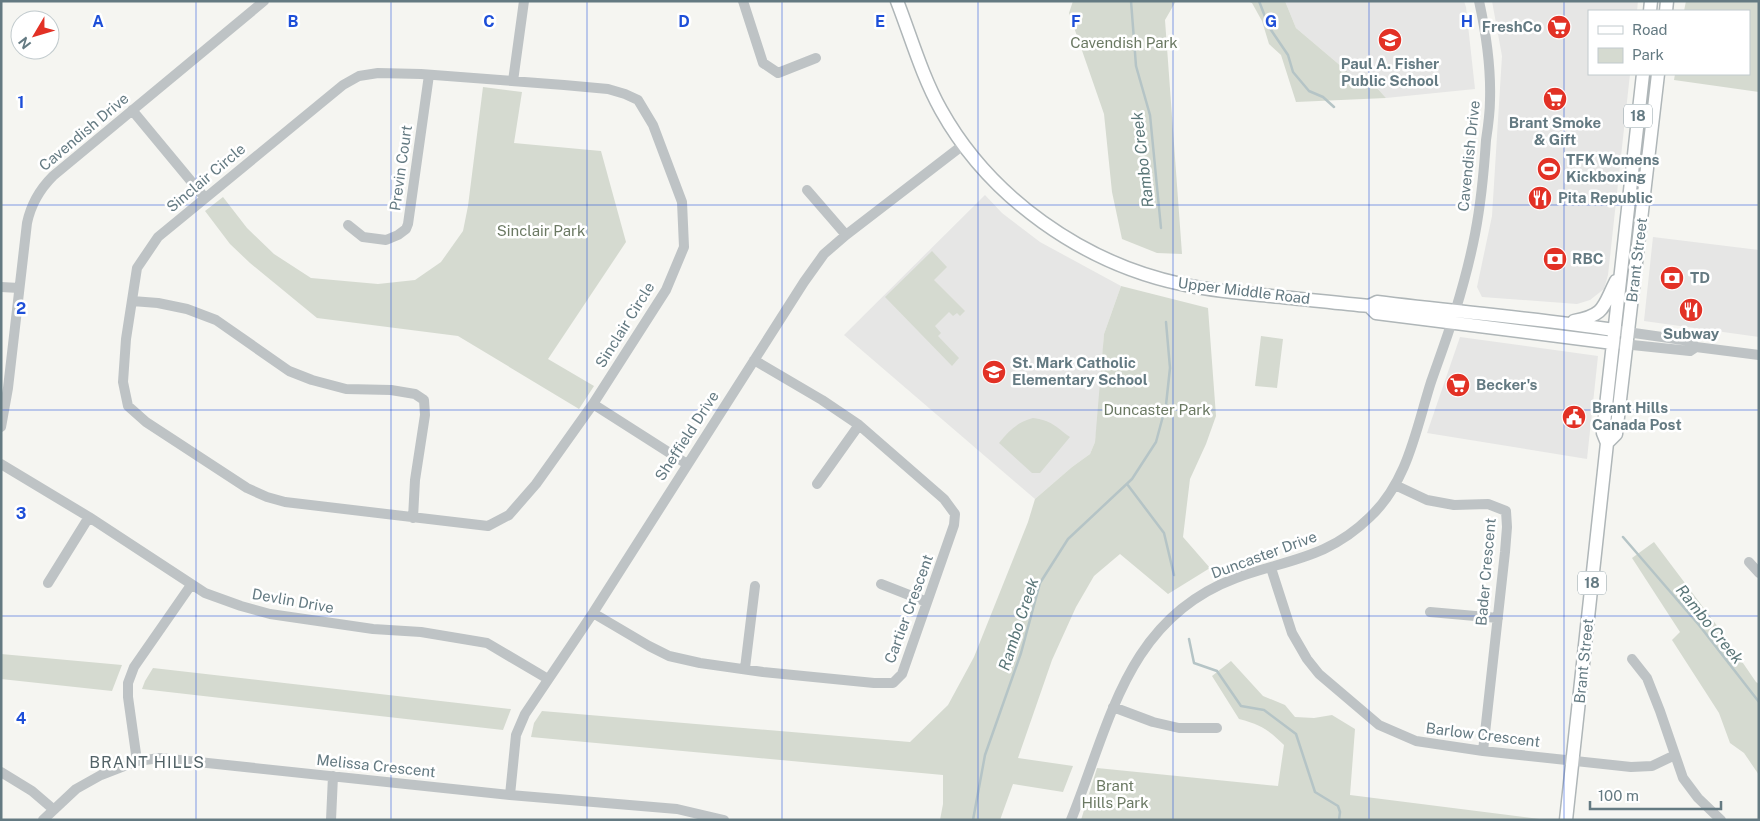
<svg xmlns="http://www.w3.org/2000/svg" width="1760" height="821" viewBox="0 0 1760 821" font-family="'Public Sans',sans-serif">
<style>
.built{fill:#e6e6e5}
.green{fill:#d5dad0}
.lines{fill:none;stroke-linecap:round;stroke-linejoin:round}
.stream{stroke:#b5c4c6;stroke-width:2.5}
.major-casing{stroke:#afb6b8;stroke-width:15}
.minor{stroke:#bec3c5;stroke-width:10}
.major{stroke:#fff;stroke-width:12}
.grid{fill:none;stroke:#1d4ed8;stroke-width:1;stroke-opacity:0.55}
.labels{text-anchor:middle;stroke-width:5;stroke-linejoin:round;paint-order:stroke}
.shield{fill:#fff;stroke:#92a2a8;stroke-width:1}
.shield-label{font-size:14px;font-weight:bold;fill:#647a82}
.poi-label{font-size:15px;font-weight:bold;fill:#647a82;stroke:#fff;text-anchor:start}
.park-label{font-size:15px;fill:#6b7963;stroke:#fff}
.street-label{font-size:15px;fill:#647a82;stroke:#fff}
.water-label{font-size:16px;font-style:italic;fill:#5a7678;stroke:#fff}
.neighbourhood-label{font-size:16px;letter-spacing:1px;fill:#526267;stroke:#fff}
.grid-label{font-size:16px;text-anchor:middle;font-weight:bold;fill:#1d4ed8;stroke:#fff;stroke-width:5;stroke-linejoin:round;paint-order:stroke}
</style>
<rect width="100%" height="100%" fill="#f5f5f1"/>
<path class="built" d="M1285,1H1464L1466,7L1475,89L1386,98L1369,79L1355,78L1296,28Z
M1492,1H1638L1637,11H1589V74H1630L1608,275L1604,289L1590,300L1577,304L1482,297L1477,287L1492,216L1502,56Z
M985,195L1002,213L1040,242L1121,286L1104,334L1099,410L1095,442L1090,454L1072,467L1035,499L844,335Z
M1653,237L1759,250V337L1644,321Z
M1460,337L1598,356L1587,459L1427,433Z"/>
<path class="green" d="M1073,1H1176L1165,20L1182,254L1157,253L1122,239L1112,192L1104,114L1069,13Z
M1247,1H1285L1296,28L1355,78L1369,79L1386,98L1296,102L1281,55L1269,44L1262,21L1252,3Z
M1686,1H1759V92L1674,80L1675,74H1749V11H1684Z
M483,87L522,92L514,143L601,151L626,242L548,359L594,386L579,409L458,336L317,318L250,263L230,244L205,211L223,197L247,228L274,254L311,278L378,284L415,280L441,262L463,231L468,206Z
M932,251L947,267L934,280L965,311L960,316L957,313L953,316L949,312L935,326L941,333L938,336L959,358L952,366L885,297Z
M1121,286L1208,308L1216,416L1206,444L1190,479L1183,537L1210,568L1168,594L1120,554L1094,576L1076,607L1052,660L1018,758L1073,766L1063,792L1013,784L1000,820H940L943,804V775L531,737L534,723L542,711L910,742L948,705L974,657L1028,522L1035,499L1072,467L1090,454L1095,442L1104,334Z
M1261,336L1283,339L1277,388L1255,386Z
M1033,418C1051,420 1056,427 1070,437L1040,473H1032L999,443C1009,430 1018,422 1033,418Z
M1654,542L1721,631L1756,682L1759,684V775L1744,753L1730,743L1719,713L1672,640L1680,632L1632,558Z
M1,654L122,665L112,691L1,679Z
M1231,661L1263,696L1285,705L1295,717L1314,718L1332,715L1355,729L1350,795L1547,820H1081L1097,768L1278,786L1284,745C1267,729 1262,725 1239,719L1212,676Z
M153,668L511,709L503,730L142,689L145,681Z"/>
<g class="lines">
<path class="stream" d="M1131,1L1136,66L1150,115L1161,228
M1259,1L1269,27L1288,55L1293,72L1309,91L1323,97L1334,107
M1127,484L1164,533L1174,575
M1623,537L1699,625L1759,702
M1189,639L1194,663L1217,671L1241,706L1264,710L1296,734L1315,792L1338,806L1340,812L1339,820
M973,820L985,755L1021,653L1040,583L1068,539L1132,479L1156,442L1166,405L1170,368L1166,322"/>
<g class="major-casing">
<path id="major" d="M897,1C911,37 922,76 941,110C990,198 1083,263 1181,284C1211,291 1241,293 1271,296C1304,299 1336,303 1369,306L1376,313L1613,343
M1650,11L1651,1
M1666,11L1667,1
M1369,306L1377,302C1456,312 1535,318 1614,330
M1574,321C1606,315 1603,306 1616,281
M1607,443L1616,434L1658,74
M1566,820L1607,443L1603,433L1643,74"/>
</g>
<path class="minor" d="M743,1L763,63L778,73L816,58
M378,73L421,74L564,85L608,89L625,94L638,100L653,125L682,202L684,247L666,290L593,404L536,484L509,515L488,526L285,502L267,497L247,488L146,422L128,406L123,382L126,339L137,268L158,237L343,85L359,76Z
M513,81L524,1
M132,110L205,198
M807,190L846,235
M348,225L363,237L386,240L398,235L406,229L408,224L429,75
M1,287L19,288
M132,301L158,303L187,309L216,320L289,371L312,380L346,389L391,390L415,394L424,400L425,415L415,480L413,518
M1620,331L1690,341L1696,347
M1613,343L1690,351L1696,347L1759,355
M593,404L687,464
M1,427L8,388L27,223C31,204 40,189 53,176L264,1
M1,464L89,517L205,593L241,606L270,614L373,629L421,632L487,643L548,679
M817,484L859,425
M1395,485L1427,500L1454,505L1488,504L1506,511L1507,527L1505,552L1483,751
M1749,562L1759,573
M1271,568L1292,633L1307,659L1319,674L1379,725L1416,741L1483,751L1631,767L1652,766L1675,755
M48,583L89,517
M881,584L927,602
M1430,612L1498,618
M593,613L649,646L669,656L700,663L763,672L874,683H893L902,674L954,525L955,514L944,499L859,425L822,400L754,360
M1632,659L1647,678L1660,711L1683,778L1698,798L1721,820
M745,668L755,586
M1113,707L1153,722L1179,728H1217
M137,761L128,697V683L134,667L191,585
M1,772L32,791L53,809
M510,795L516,735L525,714L593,613L804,282L824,254L846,235L963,145
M43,820L76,789L101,775L137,761L160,758L510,795L677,809L724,820
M331,820L333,776
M1071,820C1110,724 1126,619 1236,578C1288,559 1327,559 1370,517C1408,481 1416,429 1431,382C1439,359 1448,335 1455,312C1463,286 1470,260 1475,234C1481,203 1484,171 1486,140C1488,127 1490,113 1490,100C1491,68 1486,33 1479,1"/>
<use href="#major" class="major"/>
</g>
<path class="grid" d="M196,1V820M391,1V820M587,1V820M782,1V820M978,1V820M1173,1V820M1369,1V820M1564,1V820M1,205H1759M1,410H1759M1,616H1759"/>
<defs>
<g id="supermarket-disc" transform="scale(1.25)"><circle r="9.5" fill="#e23125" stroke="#fff"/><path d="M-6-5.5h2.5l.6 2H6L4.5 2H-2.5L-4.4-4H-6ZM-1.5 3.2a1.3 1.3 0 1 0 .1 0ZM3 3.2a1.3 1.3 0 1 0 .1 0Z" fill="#fff"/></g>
<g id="school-disc" transform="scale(1.25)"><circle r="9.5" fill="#e23125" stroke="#fff"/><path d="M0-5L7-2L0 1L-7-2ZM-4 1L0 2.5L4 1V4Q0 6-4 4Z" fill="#fff"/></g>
<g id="stadium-disc" transform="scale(1.25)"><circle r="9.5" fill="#e23125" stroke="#fff"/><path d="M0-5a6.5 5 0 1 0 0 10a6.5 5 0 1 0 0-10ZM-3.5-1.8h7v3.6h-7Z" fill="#fff"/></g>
<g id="restaurant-disc" transform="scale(1.25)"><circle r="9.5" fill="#e23125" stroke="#fff"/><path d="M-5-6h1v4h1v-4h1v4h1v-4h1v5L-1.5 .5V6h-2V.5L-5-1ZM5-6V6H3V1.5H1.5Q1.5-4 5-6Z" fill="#fff"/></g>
<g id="bank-disc" transform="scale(1.25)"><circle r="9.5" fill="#e23125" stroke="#fff"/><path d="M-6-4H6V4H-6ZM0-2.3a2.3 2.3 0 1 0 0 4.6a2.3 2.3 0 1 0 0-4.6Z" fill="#fff"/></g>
<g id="civic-disc" transform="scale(1.25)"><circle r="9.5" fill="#e23125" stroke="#fff"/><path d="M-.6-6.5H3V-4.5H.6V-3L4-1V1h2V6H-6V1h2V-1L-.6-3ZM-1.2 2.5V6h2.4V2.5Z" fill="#fff"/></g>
</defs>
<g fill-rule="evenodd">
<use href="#supermarket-disc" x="1559" y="27"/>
<use href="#school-disc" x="1390" y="40"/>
<use href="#supermarket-disc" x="1555" y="99"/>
<use href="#stadium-disc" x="1549" y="169"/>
<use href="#restaurant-disc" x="1540" y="198"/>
<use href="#bank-disc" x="1555" y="259"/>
<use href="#bank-disc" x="1672" y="278"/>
<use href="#restaurant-disc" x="1691" y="310"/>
<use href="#school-disc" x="994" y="372"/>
<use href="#supermarket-disc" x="1458" y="385"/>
<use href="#civic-disc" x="1574" y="417"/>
</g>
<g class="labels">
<g class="shield">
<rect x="1624" y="104.5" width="28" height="23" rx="4"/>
<rect x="1578" y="571.5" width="28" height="23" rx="4"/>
</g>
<g class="shield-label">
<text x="1638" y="121">18</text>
<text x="1592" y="588">18</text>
</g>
<g class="poi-label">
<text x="1542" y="32" text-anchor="end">FreshCo</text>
<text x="1390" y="69" text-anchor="middle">Paul A. Fisher<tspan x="1390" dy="17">Public School</tspan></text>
<text x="1555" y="128" text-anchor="middle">Brant Smoke<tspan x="1555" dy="17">&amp; Gift</tspan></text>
<text x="1566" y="165">TFK Womens<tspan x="1566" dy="17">Kickboxing</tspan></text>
<text x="1558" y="203">Pita Republic</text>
<text x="1572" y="264">RBC</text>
<text x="1690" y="283">TD</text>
<text x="1691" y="339" text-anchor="middle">Subway</text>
<text x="1012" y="368">St. Mark Catholic<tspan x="1012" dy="17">Elementary School</tspan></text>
<text x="1476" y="390">Becker's</text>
<text x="1592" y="413">Brant Hills<tspan x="1592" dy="17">Canada Post</tspan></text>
</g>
<g class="park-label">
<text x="1124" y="48">Cavendish Park</text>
<text x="541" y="236">Sinclair Park</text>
<text x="1157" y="415">Duncaster Park</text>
<text x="1115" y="791">Brant<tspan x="1115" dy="17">Hills Park</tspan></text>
</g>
<g class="street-label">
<text transform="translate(84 132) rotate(-40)" y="5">Cavendish Drive</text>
<text transform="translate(1469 156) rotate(-84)" y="5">Cavendish Drive</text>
<text transform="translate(401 168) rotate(-82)" y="5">Previn Court</text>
<text transform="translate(206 178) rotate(-40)" y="5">Sinclair Circle</text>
<text transform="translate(1637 260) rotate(-83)" y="5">Brant Street</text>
<text transform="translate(1244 291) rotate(7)" y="5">Upper Middle Road</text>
<text transform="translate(625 325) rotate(-58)" y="5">Sinclair Circle</text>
<text transform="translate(687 436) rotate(-57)" y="5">Sheffield Drive</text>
<text transform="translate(1264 555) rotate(-20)" y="5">Duncaster Drive</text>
<text transform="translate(1486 572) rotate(-85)" y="5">Bader Crescent</text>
<text transform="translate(293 601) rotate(10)" y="5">Devlin Drive</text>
<text transform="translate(909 609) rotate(-70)" y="5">Cartier Crescent</text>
<text transform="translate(1584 661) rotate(-84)" y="5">Brant Street</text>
<text transform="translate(1483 735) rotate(7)" y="5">Barlow Crescent</text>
<text transform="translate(376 766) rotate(6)" y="5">Melissa Crescent</text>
</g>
<g class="water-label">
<text transform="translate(1142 160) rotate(-97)" y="6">Rambo Creek</text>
<text transform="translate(1018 624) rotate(-72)" y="6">Rambo Creek</text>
<text transform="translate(1710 624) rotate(51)" y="6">Rambo Creek</text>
</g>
<g class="neighbourhood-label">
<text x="147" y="768">BRANT HILLS</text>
</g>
</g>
<g class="grid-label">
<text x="98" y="27">A</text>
<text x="293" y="27">B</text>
<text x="489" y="27">C</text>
<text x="684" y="27">D</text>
<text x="880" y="27">E</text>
<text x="1076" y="27">F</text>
<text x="1271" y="27">G</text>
<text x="1467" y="27">H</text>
<text x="21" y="108">1</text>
<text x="21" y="314">2</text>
<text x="21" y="519">3</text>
<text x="21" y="724">4</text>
</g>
<rect width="1760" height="821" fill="none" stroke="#647a82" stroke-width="5"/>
<rect x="1588" y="10" width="162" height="65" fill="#ffffff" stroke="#c1cacd"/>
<rect x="1598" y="26" width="25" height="8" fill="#ffffff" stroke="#c1cacd"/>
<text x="1632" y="35" font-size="15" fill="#647a82">Road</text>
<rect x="1598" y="48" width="25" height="15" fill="#d5dad0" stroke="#c1cacd"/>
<text x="1632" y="60" font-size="15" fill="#647a82">Park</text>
<g transform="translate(35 35) rotate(232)"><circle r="24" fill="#ffffff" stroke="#c1cacd"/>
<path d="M0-4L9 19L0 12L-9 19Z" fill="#e23125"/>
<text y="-8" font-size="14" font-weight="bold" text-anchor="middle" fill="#647a82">N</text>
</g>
<path d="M1590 801v8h131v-8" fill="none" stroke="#647a82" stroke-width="2.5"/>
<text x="1598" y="801" font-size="15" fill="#647a82" stroke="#ffffff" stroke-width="4" paint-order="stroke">100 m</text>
</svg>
